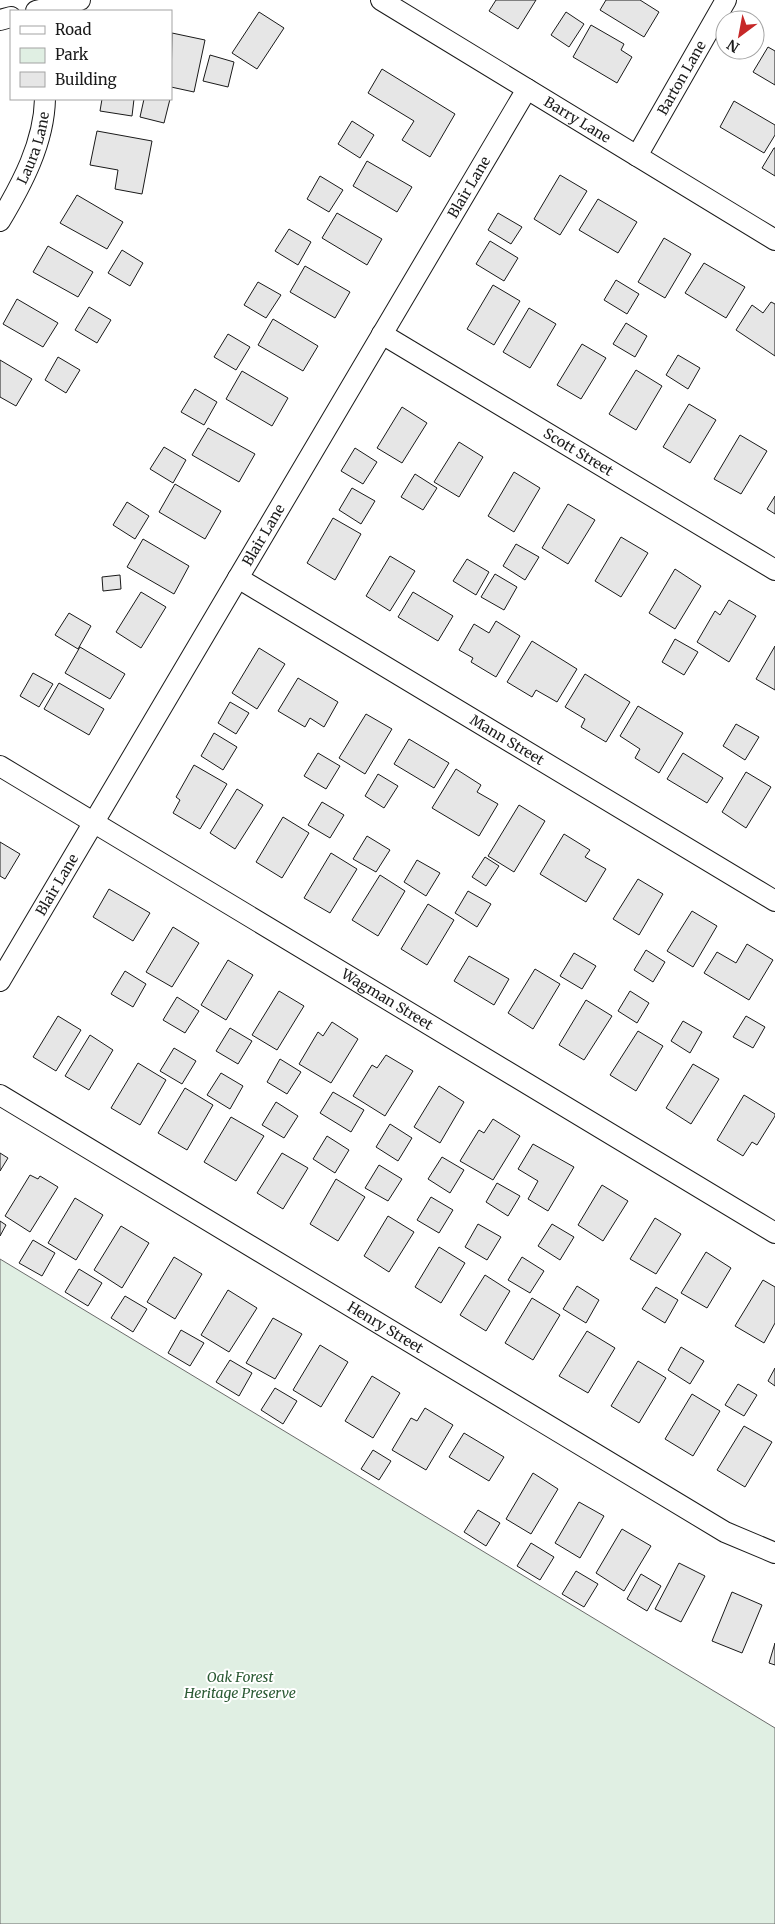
<svg xmlns="http://www.w3.org/2000/svg" width="775" height="1924" viewBox="0 0 775 1924" font-family="Merriweather,serif">
<style>
.green{fill:#e0efe3;stroke:#6a6a6a}
.building{fill:#e6e6e6;stroke:#1a1a1a}
.lines{fill:none;stroke-linecap:round;stroke-linejoin:round}
.minor-casing{stroke:#1a1a1a;stroke-width:22}
.minor{stroke:#fff;stroke-width:20}
.labels{text-anchor:middle;stroke-width:4;stroke-linejoin:round;paint-order:stroke}
.street-label{font-size:14px;fill:#1a1a1a;stroke:#fff}
.park-label{font-size:14px;font-style:italic;fill:#2b5a34;stroke:#fff}
</style>
<rect width="100%" height="100%" fill="#fff"/>
<path class="green" d="M0,1259L775,1728V1924H0Z"/>
<path class="building" d="M496,0H536L518,29L489,11Z
M606,0H640L659,12L644,37L600,10Z
M259,12L284,28L257,69L232,53Z
M566,12L584,24L569,47L551,35Z
M591,25L624,44L621,50L632,57L617,83L573,57Z
M172,33L205,40L194,92L171,87Z
M768,47L775,51V85L753,72Z
M210,55L234,62L228,87L203,81Z
M382,69L455,114L430,157L402,140L414,121L368,93Z
M102,99H134L132,116L100,111Z
M144,99H170L164,123L140,117Z
M734,101L775,125V135L764,153L720,127Z
M352,121L374,135L360,158L338,144Z
M97,131L152,141L142,194L115,189L118,170L90,165Z
M774,148H775V176L762,168Z
M367,161L412,187L397,212L353,186Z
M560,175L587,191L560,235L534,219Z
M320,176L343,190L329,212L307,199Z
M77,195L123,222L107,249L60,223Z
M598,199L637,222L618,253L579,230Z
M337,213L382,239L367,265L322,238Z
M498,213L522,227L511,244L488,230Z
M289,229L311,242L298,265L275,251Z
M664,238L691,254L665,298L638,282Z
M490,241L518,258L504,281L476,264Z
M48,246L93,272L78,297L33,272Z
M122,250L143,263L130,286L108,273Z
M704,263L745,287L726,318L685,293Z
M305,266L350,292L335,318L290,292Z
M616,280L639,294L627,314L604,300Z
M258,282L281,295L266,318L244,305Z
M493,285L520,301L494,345L467,329Z
M17,299L58,323L43,347L3,324Z
M771,302L775,304V356L736,330L752,305L763,313Z
M89,307L111,320L97,343L75,330Z
M529,308L556,324L530,368L503,352Z
M273,319L318,346L303,371L258,345Z
M626,323L647,336L635,357L613,344Z
M228,334L250,347L236,370L214,357Z
M582,344L606,358L581,399L557,385Z
M678,355L700,368L688,389L666,375Z
M58,357L80,370L66,393L45,380Z
M0,360L32,379L16,406L0,397Z
M636,370L662,386L636,430L609,414Z
M242,371L288,398L272,426L226,399Z
M195,389L217,402L204,425L181,412Z
M689,404L716,420L690,463L663,447Z
M402,407L427,423L402,463L377,448Z
M208,428L255,454L239,482L192,455Z
M740,435L767,451L741,494L714,479Z
M459,442L483,457L459,497L434,482Z
M164,447L186,460L173,483L150,469Z
M355,448L377,462L363,484L341,471Z
M514,472L540,488L514,532L488,516Z
M415,474L437,488L423,510L401,497Z
M175,484L221,511L205,539L159,512Z
M352,488L375,501L361,524L339,510Z
M775,496V514L767,509Z
M127,502L149,516L135,539L113,525Z
M568,504L595,520L568,564L542,548Z
M333,518L361,534L335,580L307,563Z
M621,537L648,553L621,597L595,581Z
M143,539L189,566L174,594L127,567Z
M516,544L539,557L525,580L503,566Z
M390,556L415,571L390,611L366,596Z
M467,559L489,572L476,595L453,581Z
M675,569L701,586L675,629L649,613Z
M495,574L517,587L504,610L481,597Z
M120,575L121,589L103,591L102,577Z
M141,592L166,607L141,648L116,632Z
M413,592L453,616L438,641L398,617Z
M729,600L756,616L729,662L697,642L715,611L720,615Z
M69,613L91,626L78,649L55,635Z
M496,621L520,636L496,677L471,662L473,658L459,650L474,624L489,633Z
M675,639L698,652L684,675L662,662Z
M532,641L577,669L557,702L536,690L532,697L507,682Z
M775,646V690L756,679Z
M80,647L125,674L110,699L65,673Z
M259,648L285,664L257,709L232,693Z
M33,673L53,684L39,707L20,696Z
M585,674L630,702L606,742L581,727L585,719L565,707Z
M298,678L338,702L324,727L310,718L305,727L278,711Z
M59,683L104,709L89,735L44,709Z
M230,702L249,713L236,734L218,723Z
M638,706L683,733L659,773L635,758L640,749L620,736Z
M366,714L392,729L365,774L339,758Z
M736,724L759,737L745,760L723,746Z
M214,733L237,747L223,770L201,756Z
M409,739L449,763L434,788L394,764Z
M318,753L340,766L326,789L304,776Z
M683,753L723,778L707,803L667,779Z
M194,765L227,784L200,829L173,813L180,800L176,797Z
M456,769L481,785L477,792L498,804L479,836L432,808Z
M746,772L771,787L746,828L722,812Z
M378,774L398,786L384,808L365,796Z
M237,789L263,805L235,849L210,833Z
M322,802L344,815L330,838L308,825Z
M519,805L545,821L514,872L488,856Z
M283,817L309,833L282,878L256,862Z
M564,834L590,850L585,857L606,869L586,902L540,874Z
M367,836L390,850L376,872L353,859Z
M0,842L20,854L5,879L0,876Z
M331,853L357,869L330,913L304,898Z
M485,857L499,866L486,886L472,877Z
M417,860L440,873L426,896L404,882Z
M380,875L405,891L378,936L352,920Z
M638,879L663,894L639,935L613,919Z
M109,889L150,913L133,941L93,917Z
M468,891L491,904L477,927L455,913Z
M428,904L454,920L427,965L401,949Z
M692,911L717,926L693,967L667,951Z
M173,927L199,943L172,987L146,972Z
M747,944L773,960L749,1000L704,973L717,952L736,963Z
M646,950L665,962L653,982L634,970Z
M574,953L596,966L582,989L560,976Z
M469,956L509,979L494,1005L454,981Z
M228,960L253,975L226,1020L201,1005Z
M535,969L560,984L533,1029L508,1013Z
M125,971L146,984L133,1007L111,994Z
M279,991L304,1006L277,1050L252,1035Z
M630,991L649,1003L637,1023L618,1011Z
M177,997L199,1011L185,1033L163,1020Z
M586,1000L612,1016L584,1060L559,1045Z
M58,1016L81,1030L56,1071L33,1057Z
M746,1016L765,1027L753,1048L733,1037Z
M683,1021L702,1032L690,1053L671,1041Z
M332,1022L358,1039L331,1083L299,1064L318,1032L323,1036Z
M230,1028L252,1041L238,1064L216,1051Z
M638,1031L663,1046L636,1091L610,1075Z
M90,1035L113,1050L89,1090L65,1076Z
M174,1048L196,1061L182,1084L160,1071Z
M386,1055L413,1071L385,1116L353,1096L372,1065L377,1068Z
M280,1059L301,1072L287,1094L267,1082Z
M138,1063L166,1080L140,1125L111,1108Z
M693,1064L719,1079L691,1124L666,1108Z
M221,1073L243,1086L230,1109L207,1095Z
M439,1086L464,1102L440,1143L414,1127Z
M185,1088L213,1105L187,1150L158,1133Z
M333,1092L364,1110L351,1132L320,1113Z
M744,1095L775,1114V1116L757,1145L752,1142L743,1156L717,1140Z
M276,1102L298,1116L284,1138L262,1125Z
M231,1117L264,1136L236,1181L204,1162Z
M493,1119L520,1136L493,1180L460,1161L479,1130L484,1133Z
M390,1124L412,1138L398,1161L376,1147Z
M327,1136L349,1150L335,1173L313,1159Z
M533,1144L574,1167L548,1211L528,1199L538,1181L518,1169Z
M0,1153L8,1158L0,1171Z
M282,1153L308,1168L283,1209L257,1193Z
M442,1157L464,1170L450,1193L428,1179Z
M379,1165L402,1179L388,1201L365,1188Z
M30,1175L38,1179L40,1176L58,1187L30,1232L5,1216Z
M336,1179L365,1197L338,1241L310,1224Z
M497,1183L520,1196L508,1216L486,1202Z
M602,1185L628,1201L603,1241L578,1225Z
M431,1197L453,1210L439,1233L417,1220Z
M75,1198L103,1215L76,1260L48,1243Z
M388,1216L414,1232L389,1272L364,1256Z
M655,1218L681,1234L656,1274L630,1259Z
M0,1221L6,1225L0,1236Z
M478,1224L501,1237L487,1260L465,1247Z
M552,1224L574,1237L560,1260L538,1246Z
M121,1226L149,1243L122,1288L94,1270Z
M33,1240L55,1253L42,1276L19,1263Z
M439,1247L465,1263L441,1303L415,1287Z
M706,1252L731,1268L707,1308L681,1293Z
M174,1257L202,1274L175,1319L147,1302Z
M522,1257L544,1271L530,1293L508,1280Z
M79,1269L102,1283L88,1306L65,1292Z
M485,1275L510,1291L486,1331L460,1315Z
M763,1280L775,1287V1323L764,1343L735,1326Z
M577,1286L599,1300L586,1323L563,1309Z
M656,1287L678,1300L665,1323L642,1309Z
M228,1290L257,1308L229,1352L201,1335Z
M125,1296L147,1309L133,1332L111,1318Z
M532,1298L560,1315L533,1360L505,1343Z
M273,1318L302,1334L275,1379L246,1363Z
M181,1330L204,1343L190,1366L168,1353Z
M587,1331L615,1348L588,1393L559,1376Z
M320,1345L348,1362L321,1407L293,1390Z
M681,1347L704,1361L690,1384L668,1370Z
M230,1360L252,1373L239,1396L216,1382Z
M638,1361L666,1378L639,1423L611,1406Z
M775,1368V1386L768,1381Z
M372,1376L400,1393L373,1438L345,1421Z
M738,1384L757,1395L744,1416L725,1405Z
M275,1388L297,1401L283,1424L261,1410Z
M692,1394L720,1411L693,1456L665,1439Z
M425,1408L453,1425L426,1470L392,1450L411,1418L417,1421Z
M744,1426L772,1442L745,1487L717,1470Z
M464,1433L504,1457L489,1481L449,1457Z
M373,1450L391,1461L379,1480L361,1469Z
M533,1473L558,1489L531,1534L506,1519Z
M579,1502L604,1516L580,1558L555,1543Z
M478,1510L500,1523L486,1546L464,1532Z
M622,1529L651,1546L624,1591L596,1573Z
M531,1543L554,1557L540,1580L517,1566Z
M679,1563L705,1576L681,1622L655,1609Z
M576,1571L598,1584L584,1607L562,1594Z
M641,1574L661,1586L647,1611L627,1599Z
M732,1592L762,1605L742,1653L712,1641Z
M775,1643V1665L769,1663Z"/>
<g class="lines">
<g class="minor-casing">
<g id="minor">
<path id="s1" d="M381,0L775,240"/>
<path d="M36,11L80,0"/>
<path d="M0,20L11,17"/>
<path id="s2" d="M637,156L726,0"/>
<path id="s3" d="M0,221C22,184 44,143 45,99"/>
<path id="s4" d="M382,334L775,570"/>
<path id="s5" d="M238,578L775,901"/>
<path id="s6" d="M0,766L775,1233"/>
<path id="s7" d="M0,981L527,89"/>
<path id="s8" d="M0,1095L725,1532L775,1553"/>
</g>
</g>
<use href="#minor" class="minor"/>
</g>
<g class="labels">
<g class="street-label">
<text dy="5" stroke="none"><textPath href="#s2" startOffset="90">Barton Lane</textPath></text>
<text dy="5" stroke="none"><textPath href="#s1" startOffset="230">Barry Lane</textPath></text>
<text dy="5" stroke="none"><textPath href="#s3" startOffset="81">Laura Lane</textPath></text>
<text dy="5" stroke="none"><textPath href="#s7" startOffset="922">Blair Lane</textPath></text>
<text dy="5" stroke="none"><textPath href="#s4" startOffset="229">Scott Street</textPath></text>
<text dy="5" stroke="none"><textPath href="#s7" startOffset="518">Blair Lane</textPath></text>
<text dy="5" stroke="none"><textPath href="#s5" startOffset="314">Mann Street</textPath></text>
<text dy="5" stroke="none"><textPath href="#s7" startOffset="112">Blair Lane</textPath></text>
<text dy="5" stroke="none"><textPath href="#s6" startOffset="452">Wagman Street</textPath></text>
<text dy="5" stroke="none"><textPath href="#s8" startOffset="450">Henry Street</textPath></text>
</g>
<g class="park-label">
<text x="240" y="1682">Oak Forest<tspan x="240" dy="16">Heritage Preserve</tspan></text>
</g>
</g>
<rect x="10" y="10" width="162" height="90" fill="#ffffff" stroke="#a3a3a3"/>
<rect x="20" y="26" width="25" height="8" fill="#ffffff" stroke="#a3a3a3"/>
<text x="55" y="35" font-size="15" fill="#1a1a1a">Road</text>
<rect x="20" y="48" width="25" height="15" fill="#e0efe3" stroke="#a3a3a3"/>
<text x="55" y="60" font-size="15" fill="#1a1a1a">Park</text>
<rect x="20" y="72" width="25" height="15" fill="#e6e6e6" stroke="#a3a3a3"/>
<text x="55" y="85" font-size="15" fill="#1a1a1a">Building</text>
<g transform="translate(740 35) rotate(212)"><circle r="24" fill="#ffffff" stroke="#a3a3a3"/>
<path d="M0-4L9 19L0 12L-9 19Z" fill="#c62828"/>
<text y="-8" font-size="14" font-weight="bold" text-anchor="middle" fill="#1a1a1a">N</text>
</g>
</svg>
